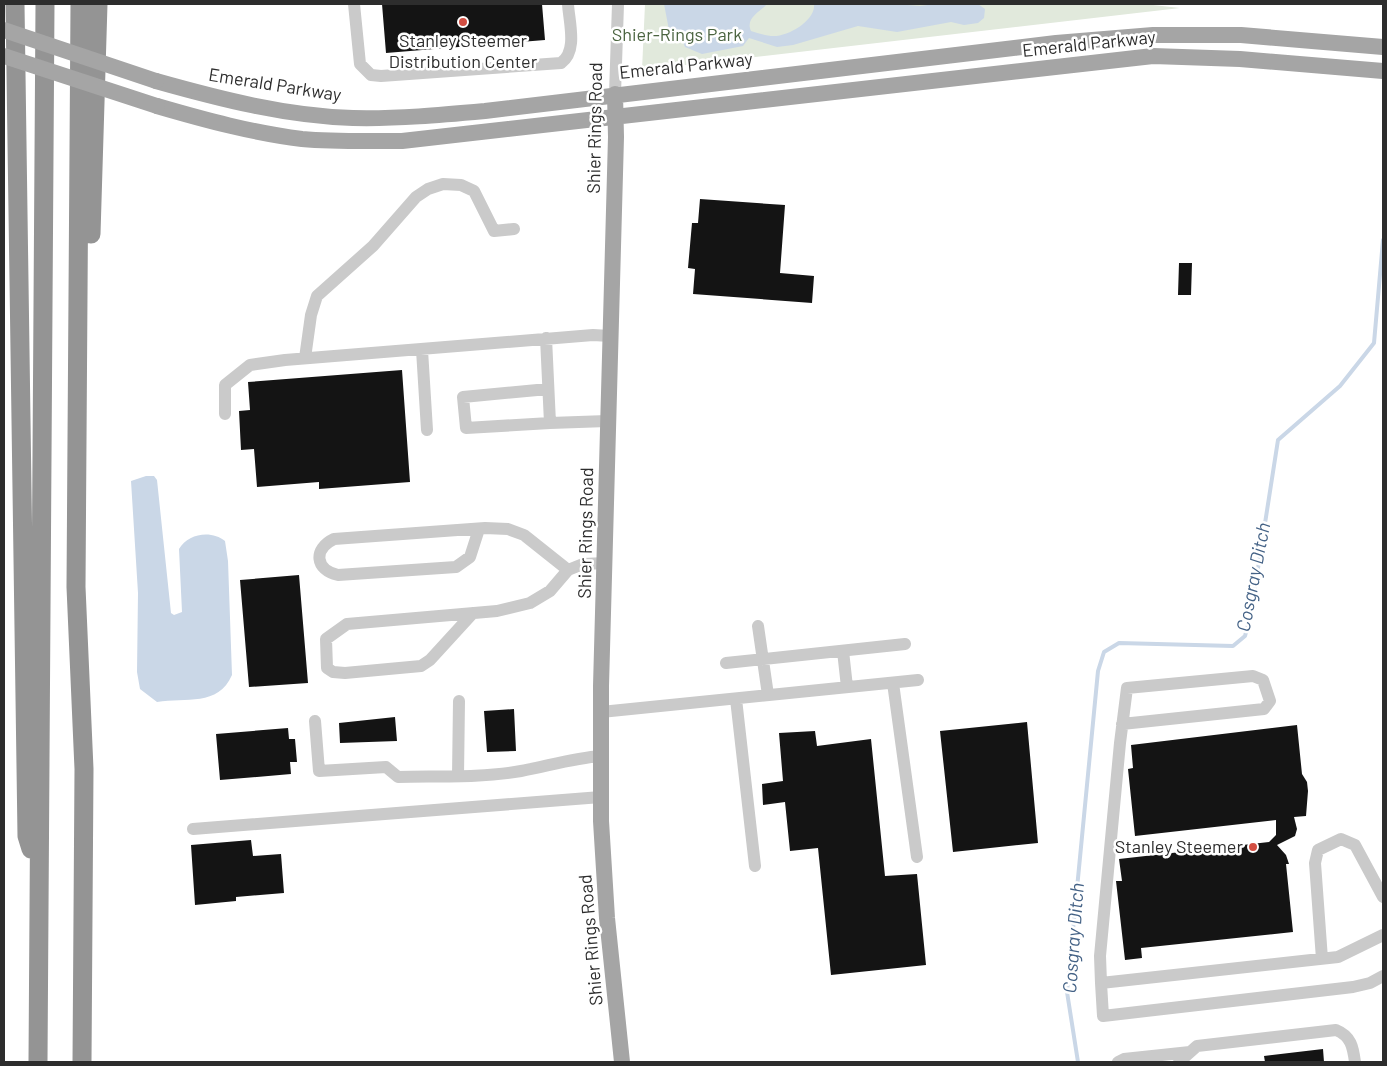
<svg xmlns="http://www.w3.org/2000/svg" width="1387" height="1066" viewBox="0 0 1387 1066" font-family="Barlow,sans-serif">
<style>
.green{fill:#e1e9dc}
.water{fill:#cad7e7}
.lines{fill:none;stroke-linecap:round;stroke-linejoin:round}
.stream{stroke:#cad7e7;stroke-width:4}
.building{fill:#141414}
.minor{stroke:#cacaca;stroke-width:12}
.major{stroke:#a5a5a5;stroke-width:16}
.highway{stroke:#949494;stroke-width:19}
.major-bridge{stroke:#a5a5a5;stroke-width:16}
.poi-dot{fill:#d24e42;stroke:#fff;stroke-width:2}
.labels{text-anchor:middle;stroke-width:5;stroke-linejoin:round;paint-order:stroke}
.park-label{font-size:18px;fill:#4b6440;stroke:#fff}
.poi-label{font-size:18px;fill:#2d2d2d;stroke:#fff}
.street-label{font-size:18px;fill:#2d2d2d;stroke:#fff}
.water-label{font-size:19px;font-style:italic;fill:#446286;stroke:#fff}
</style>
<rect width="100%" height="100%" fill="#fff"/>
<path class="green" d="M645,4H1144L1180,8L642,70Z"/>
<path class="water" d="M664,4H767C760,12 745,18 751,31C758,33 766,36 774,36C789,36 816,20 814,4H895L920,6L935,4H978L985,9L984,18L978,23L964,25L951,22L897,32L858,26L793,45L777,47L749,38L743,46L702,54L685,47L681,37L669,30Z
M146,476H154L157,480L171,613L174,615L182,612L179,549C188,533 212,530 225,541L228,561L232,675C218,707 186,697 157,702L140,689L137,672L138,593L131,481Z"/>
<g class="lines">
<path class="stream" d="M1078,1062L1067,992L1098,671L1104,652L1119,643L1233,646L1245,636L1251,613L1278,440L1340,386L1374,343L1383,240"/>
</g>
<path class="building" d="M382,4H542L545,40L386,53Z
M700,199L785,205L780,273L814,276L812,303L693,294L695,269L688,268L692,223H698Z
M1179,263H1192L1191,295H1178Z
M402,370L410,482L319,489V482L257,487L254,449L241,450L239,411L250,410L248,382Z
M299,575L308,683L249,687L240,580Z
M514,709L516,751L487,752L484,711Z
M395,717L397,741L340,743L339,723Z
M1027,722L1038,843L953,852L940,731Z
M1297,725L1302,774L1307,782L1308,791L1306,816L1294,817L1297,829L1295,836L1277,845L1286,855L1289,864H1286L1293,932L1141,948L1142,958L1125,960L1116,881H1122L1119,859L1269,842L1276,835V820L1135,836L1128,769L1133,768L1131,745Z
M288,728L289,739H295L297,762H290L291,774L220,780L216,734Z
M815,731L817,746L871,739L885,876L917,874L926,965L831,975L818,848L790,851L785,802L763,805L762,784L783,781L779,733Z
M251,840L253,856L281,854L284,893L236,897V901L195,905L191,845Z
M1323,1049L1324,1062H1265L1264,1056Z"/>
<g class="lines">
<path class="minor" d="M354,4L360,64L371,75L381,76L561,63C578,51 569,22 568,4
M615,94L618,4
M546,338L550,423L607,421
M422,350L427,430
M305,358L311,315L317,296L373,246L416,197L428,189L443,184L461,185L474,191L494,231L514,229
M548,389L463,397L466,428L550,423
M225,414V385L250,365L285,360L593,335L610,336
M479,529L470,557L456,567L338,575C315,570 313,549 334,539L485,528L508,529L524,535L568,570
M473,613L430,660L421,666L345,673L333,672L327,668L326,639L347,624L497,611L530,603L550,591L568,570L583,564L606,563
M758,626L768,695
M843,651L847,687
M726,663L905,644
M893,683L917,857
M736,699L755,866
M601,712L918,680
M315,721L319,771L386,767L398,777C438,776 481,778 521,771C548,766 574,758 601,756
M458,776L459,701
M193,829L601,797
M1383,935L1338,957L1101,983L1103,1016L1353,987L1370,983L1383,976
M1322,959L1315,863L1318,850L1341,839L1355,845L1383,897
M1101,983L1100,956L1120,743L1127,688L1253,676L1263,680L1270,701L1264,709L1122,724
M1118,1062L1124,1059L1190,1052
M1179,1062L1197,1046L1336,1030C1351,1036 1353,1047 1355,1062"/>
<path class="major" d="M156,81C220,99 286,116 353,118C397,119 441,115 485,111L1056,43L1153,35H1241L1383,47
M615,94L616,137L601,686V821L607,918L622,1062
M157,106C205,120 253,133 302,139C335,142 368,141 402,141L1153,56L1240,59L1383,71"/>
<path class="highway" d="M15,4L27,836L31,849
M80,4L76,587L84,769L82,1062
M91,234L98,4
M38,1062L45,4"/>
<path class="major-bridge" d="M4,30L156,81
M4,56L157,106"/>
</g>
<g class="poi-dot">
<circle cx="463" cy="22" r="5"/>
<circle cx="1253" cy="847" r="5"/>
</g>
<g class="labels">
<g class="park-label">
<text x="677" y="41">Shier-Rings Park</text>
</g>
<g class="poi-label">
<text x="463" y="47">Stanley Steemer<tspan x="463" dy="21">Distribution Center</tspan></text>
<text x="1243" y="853" text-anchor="end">Stanley Steemer</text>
</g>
<g class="street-label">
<text transform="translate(1089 44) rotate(-6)" y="6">Emerald Parkway</text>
<text transform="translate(686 66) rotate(-6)" y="6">Emerald Parkway</text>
<text transform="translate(275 85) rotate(9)" y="6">Emerald Parkway</text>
<text transform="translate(595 128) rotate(-89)" y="6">Shier Rings Road</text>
<text transform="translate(586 533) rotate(-89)" y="6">Shier Rings Road</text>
<text transform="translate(591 940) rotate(-95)" y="6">Shier Rings Road</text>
</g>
<g class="water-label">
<text transform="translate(1253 577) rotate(-79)" y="7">Cosgray Ditch</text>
<text transform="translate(1073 938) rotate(-86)" y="7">Cosgray Ditch</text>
</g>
</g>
<rect width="1387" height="1066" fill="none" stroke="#2d2d2d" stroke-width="10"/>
</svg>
